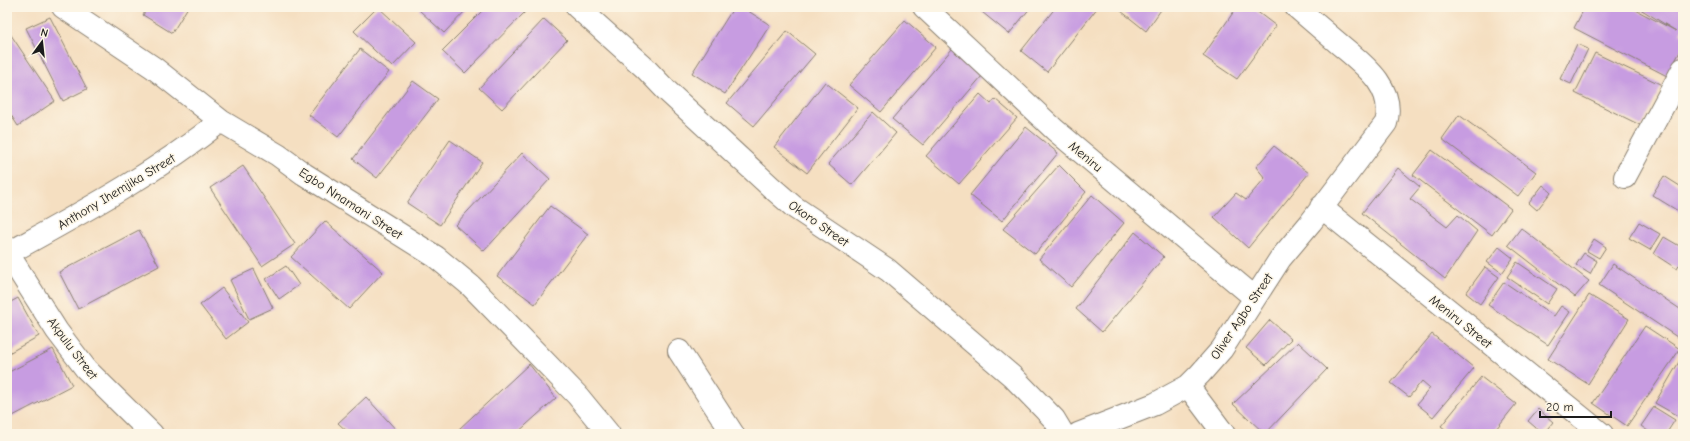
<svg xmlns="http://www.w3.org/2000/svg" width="1690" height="441" viewBox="0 0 1690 441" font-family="'Comic Neue',sans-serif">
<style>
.building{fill:#c79ce1}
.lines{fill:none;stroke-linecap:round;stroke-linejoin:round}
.minor-casing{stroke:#887e6e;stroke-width:24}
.minor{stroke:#fff;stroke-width:22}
.labels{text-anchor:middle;stroke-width:3;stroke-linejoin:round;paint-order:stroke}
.street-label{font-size:13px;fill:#1c1c1c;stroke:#fcf5e5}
</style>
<rect width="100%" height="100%" fill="#fcf5e5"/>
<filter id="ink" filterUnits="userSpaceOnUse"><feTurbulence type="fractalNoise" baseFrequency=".025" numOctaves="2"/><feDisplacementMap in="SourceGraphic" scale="8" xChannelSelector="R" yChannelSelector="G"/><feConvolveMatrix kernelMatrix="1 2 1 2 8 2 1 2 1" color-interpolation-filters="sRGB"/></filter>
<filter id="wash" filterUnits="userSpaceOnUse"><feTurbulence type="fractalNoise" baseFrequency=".012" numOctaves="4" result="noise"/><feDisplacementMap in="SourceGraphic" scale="16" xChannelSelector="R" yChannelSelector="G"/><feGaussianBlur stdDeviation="0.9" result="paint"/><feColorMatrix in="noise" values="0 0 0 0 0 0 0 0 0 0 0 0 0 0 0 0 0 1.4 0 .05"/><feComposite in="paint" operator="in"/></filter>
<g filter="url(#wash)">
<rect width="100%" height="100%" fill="#f5dfc1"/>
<g id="blocks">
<path class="building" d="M148,7H188L172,33L143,15Z
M378,7L416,42L392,67L354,31Z
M421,7H469L444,33L419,10Z
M486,7H523L526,11L465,73L442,51Z
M734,7H742L770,25L725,94L692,73Z
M978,7H1031L1009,34L977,8Z
M1056,7H1098L1047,72L1021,51Z
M1116,7H1163L1146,31Z
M1237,7H1251L1276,26L1237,79L1203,56Z
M1585,7H1630L1676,31L1637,7H1683V28L1680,33L1683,34V46L1667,76L1574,28Z
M50,17L87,89L63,101L26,28Z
M544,19L567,40L502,109L479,88Z
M905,20L936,47L881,112L849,85Z
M7,29L55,101L18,126L7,109Z
M787,31L815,54L754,126L727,103Z
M1577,44L1588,49L1571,84L1560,79Z
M360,49L389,72L338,137L309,115Z
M952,49L982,76L923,145L892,119Z
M1595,53L1662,85L1642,126L1575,93Z
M413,81L438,99L377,178L353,159Z
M825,82L858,108L807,173L774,147Z
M980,94L991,104L995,99L1017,118L959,184L926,156Z
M873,112L896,133L852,185L828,164Z
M1459,115L1536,172L1518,196L1442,139Z
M1026,127L1058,153L1002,221L970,195Z
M450,140L482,162L440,225L407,203Z
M1274,146L1309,173L1248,248L1214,217L1236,193L1246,200L1265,178L1256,167Z
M1432,150L1511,209L1492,235L1413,175Z
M522,153L550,179L484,251L455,225Z
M1059,165L1086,192L1035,254L1003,229Z
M243,166L295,244L262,266L210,188Z
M1398,168L1420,187L1410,199L1447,227L1458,215L1477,231L1445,279L1362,213Z
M1664,176L1683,188V214L1652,195Z
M1543,185L1551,192L1537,210L1529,203Z
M1092,195L1124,223L1071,287L1039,259Z
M550,206L588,234L535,304L497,276Z
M325,221L383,272L349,309L291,257Z
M1639,222L1660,234L1650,250L1629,238Z
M1521,228L1589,281L1575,297L1508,245Z
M139,230L159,266L78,309L59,272Z
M1135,232L1164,257L1102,332L1076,309Z
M1664,237L1683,248V259L1677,269L1654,254Z
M1594,239L1606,247L1599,258L1587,251Z
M1499,247L1513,258L1502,273L1487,262Z
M1584,253L1597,261L1590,274L1576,265Z
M1517,262L1557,289L1547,304L1507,277Z
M1613,264L1683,311V328L1677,337L1599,285Z
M286,266L299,285L279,299L266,279Z
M1485,267L1499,277L1480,304L1466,293Z
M254,269L273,308L249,319L230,280Z
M1504,282L1554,316L1561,306L1570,312L1548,345L1488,305Z
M222,288L248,322L226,339L200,305Z
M1589,295L1629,319L1588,384L1548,359Z
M18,298L39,336L7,354V304Z
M1270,320L1291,339L1266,365L1246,348Z
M1645,326L1680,349L1627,426L1593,403Z
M1432,334L1474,368L1433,417L1417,404L1430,388L1422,381L1409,397L1391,383Z
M1298,342L1327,369L1265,434L1233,404Z
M53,349L72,385L7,419V373Z
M1683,355V419L1655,403Z
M529,364L556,398L516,434H465L459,429Z
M1481,377L1516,404L1492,434H1451L1441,426Z
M366,397L400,434H350L338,423Z
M1654,407L1675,420L1666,434H1652L1641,426Z
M1538,409L1553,422L1543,434L1528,421Z"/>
</g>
</g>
<g filter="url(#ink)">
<use href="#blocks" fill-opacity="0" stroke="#887e6e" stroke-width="1"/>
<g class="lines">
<g class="minor-casing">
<path id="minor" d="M63,7L154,68L221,121L278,155L304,174L436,257L471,286L510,326L577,395L609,434
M577,7L645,68L666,90L771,187L794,207L888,270L1013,377L1054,419L1063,434
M924,7L1055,130L1254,297
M1625,177L1683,69
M1321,207L1602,434
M7,252L57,331L86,369L152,434
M7,254C81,213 154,174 221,121
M679,351L733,434
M1188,386L1224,434
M1078,434L1155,404L1188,386L1200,374L1222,349L1280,259L1311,222L1386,123C1396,87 1363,64 1338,43C1324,31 1310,19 1296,7"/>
</g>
<use href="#minor" class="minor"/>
</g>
</g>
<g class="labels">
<g class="street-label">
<text transform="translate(1086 156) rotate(40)" y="5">Meniru</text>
<text transform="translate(116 191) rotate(-31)" y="5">Anthony Ihemjika Street</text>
<text transform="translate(351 203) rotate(33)" y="5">Egbo Nnamani Street</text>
<text transform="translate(819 223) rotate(35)" y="5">Okoro Street</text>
<text transform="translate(1241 316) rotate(-56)" y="5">Oliver Agbo Street</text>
<text transform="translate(1461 321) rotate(39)" y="5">Meniru Street</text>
<text transform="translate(73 348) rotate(53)" y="5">Akpulu Street</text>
</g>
</g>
<rect width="1690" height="441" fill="none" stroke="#fcf5e5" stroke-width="24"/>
<g transform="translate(42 42) rotate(15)" stroke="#fcf5e5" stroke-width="3" paint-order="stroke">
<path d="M0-3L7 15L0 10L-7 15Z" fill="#1c1c1c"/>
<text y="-6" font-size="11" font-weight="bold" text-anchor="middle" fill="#1c1c1c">N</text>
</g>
<path d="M1540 411v6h71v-6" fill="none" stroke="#1c1c1c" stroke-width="2"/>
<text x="1546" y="411" font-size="12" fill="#1c1c1c" stroke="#fcf5e5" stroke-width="3" paint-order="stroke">20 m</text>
</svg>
